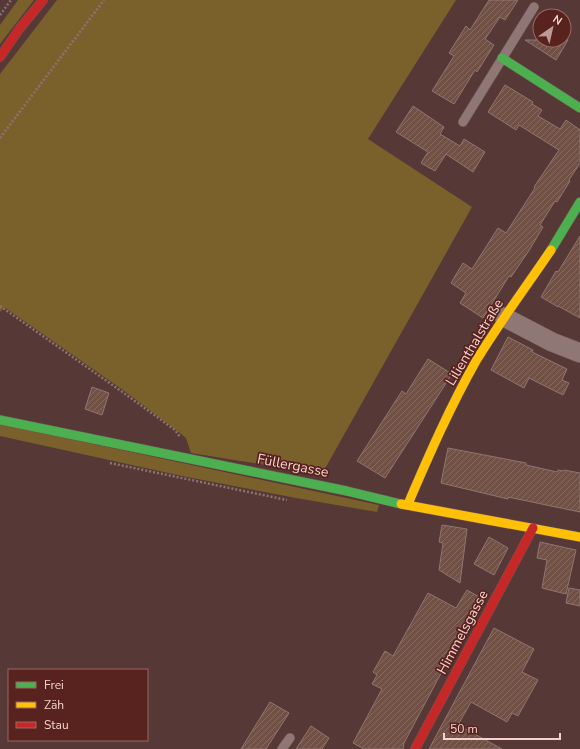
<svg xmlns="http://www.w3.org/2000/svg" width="580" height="749" viewBox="0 0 580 749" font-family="'Nunito Sans',sans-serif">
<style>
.grass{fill:#7a612c}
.building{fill:url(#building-hatch);stroke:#8f7670}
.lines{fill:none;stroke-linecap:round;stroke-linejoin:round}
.lane-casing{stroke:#715755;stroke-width:10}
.street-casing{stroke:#715755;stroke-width:20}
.fast-casing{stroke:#715755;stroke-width:10}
.slow-casing{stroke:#715755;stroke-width:10}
.jam-casing{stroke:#715755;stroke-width:10}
.path{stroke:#8a7472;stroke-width:2.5;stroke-dasharray:2 2;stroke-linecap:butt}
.lane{stroke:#8e7774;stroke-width:9}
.street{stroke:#8e7774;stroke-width:19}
.fast{stroke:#4caf50;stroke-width:9}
.slow{stroke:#ffc107;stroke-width:9}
.jam{stroke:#c62828;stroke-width:9}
.labels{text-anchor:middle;stroke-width:3.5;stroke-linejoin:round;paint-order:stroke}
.street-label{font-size:14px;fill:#f5d2cd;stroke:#58221e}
</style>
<defs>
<pattern id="building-hatch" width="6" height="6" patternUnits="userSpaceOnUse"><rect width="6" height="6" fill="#715146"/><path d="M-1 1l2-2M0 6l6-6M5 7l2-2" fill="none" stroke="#866960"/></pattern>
</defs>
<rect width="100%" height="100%" fill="#563836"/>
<path class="grass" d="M18,0H34L0,44V25Z
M57,0H456L368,139L472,207L322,474L191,453L186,438L176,430L123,390L4,307L0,312V74Z
M0,424L379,505L377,512L296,498L182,476L0,436Z"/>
<path class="building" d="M489,0H518L505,20L500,17L485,39L494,45L477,72L475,70L454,104L432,91L454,56L449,53L466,26L470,30Z
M525,40H568L556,60Z
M505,85L533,102L532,104L542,110L538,116L560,129L566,120L580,130V163L569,180L570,181L557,202L555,201L540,225L543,227L530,249L511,277L509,276L483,318L460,303L466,293L451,283L463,263L472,269L498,228L506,233L535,188L534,187L559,150L519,125L516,130L488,112Z
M413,106L444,127L440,134L460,146L464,139L485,152L473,172L446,154L435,171L421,163L428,152L396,132Z
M580,236V318L558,306V307L541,297L556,271L558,272Z
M508,337L533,350L532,352L567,369L562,380L569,383L563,395L529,378L524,388L491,370Z
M428,359L452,374L385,478L357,461L402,391L406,394Z
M92,387L109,393L102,415L85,409Z
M448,448L526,463V465L557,472L558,470L563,471L564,470L580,473V512L508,497V499L441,483Z
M442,525L467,529L460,583L439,570L443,543L439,542Z
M489,537L508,548L494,575L474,564Z
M540,542L576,550L566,594L542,588L547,560L537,558Z
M569,588L580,590V606L566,603Z
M467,590L481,598L404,743L403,749H364L353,743L382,689L372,684L377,675L373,672L385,651L393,656L428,593L456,608Z
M494,628L534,649L522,672L538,680L518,716L512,713L507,722L471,702L458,725L502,749H429Z
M270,702L289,713L266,749H241Z
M311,726L329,738L322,749H296Z"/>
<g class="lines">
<g class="lane-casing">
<path id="lane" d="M463,122L534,7
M282,749L290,738"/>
</g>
<g class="street-casing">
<path id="street" d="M504,317L552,342L580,353"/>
</g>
<g class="fast-casing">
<path id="fast" d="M502,58L580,108
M551,250L580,202
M0,420L347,491L401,504"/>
</g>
<g class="slow-casing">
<path id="slow" d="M401,504L580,537
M408,504C429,455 450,407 476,361C499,323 526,287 551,250"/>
</g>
<g class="jam-casing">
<path id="jam" d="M0,57L20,28L43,0
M415,749L533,528"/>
</g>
<path class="path" d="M0,15L11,0
M0,138L104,0
M0,306L121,391L175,430L180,437
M110,463L287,500"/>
<use href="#lane" class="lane"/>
<use href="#street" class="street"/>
<use href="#fast" class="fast"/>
<use href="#slow" class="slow"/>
<use href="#jam" class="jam"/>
</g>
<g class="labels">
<g class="street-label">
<text transform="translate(474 342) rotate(-59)" y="5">Lilienthalstraße</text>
<text transform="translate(293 465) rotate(11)" y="5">Füllergasse</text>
<text transform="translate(462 632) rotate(-62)" y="5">Himmelsgasse</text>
</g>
</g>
<rect x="8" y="669" width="140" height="72" fill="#58221e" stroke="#976864"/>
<rect x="16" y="682" width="20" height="6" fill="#4caf50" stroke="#976864"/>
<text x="44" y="689" font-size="12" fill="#f5d2cd">Frei</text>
<rect x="16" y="702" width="20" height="6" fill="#ffc107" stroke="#976864"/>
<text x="44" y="709" font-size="12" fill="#f5d2cd">Zäh</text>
<rect x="16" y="722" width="20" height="6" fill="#c62828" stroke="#976864"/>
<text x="44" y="729" font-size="12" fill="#f5d2cd">Stau</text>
<g transform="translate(552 28) rotate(34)"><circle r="19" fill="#58221e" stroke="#976864"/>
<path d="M0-3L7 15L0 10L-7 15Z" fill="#bd9c98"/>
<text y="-6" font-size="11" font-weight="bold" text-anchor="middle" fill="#f5d2cd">N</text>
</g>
<path d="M444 733v6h116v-6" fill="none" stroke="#f5d2cd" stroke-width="2"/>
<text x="450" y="733" font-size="12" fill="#f5d2cd" stroke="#58221e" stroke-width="3" paint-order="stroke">50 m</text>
</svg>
